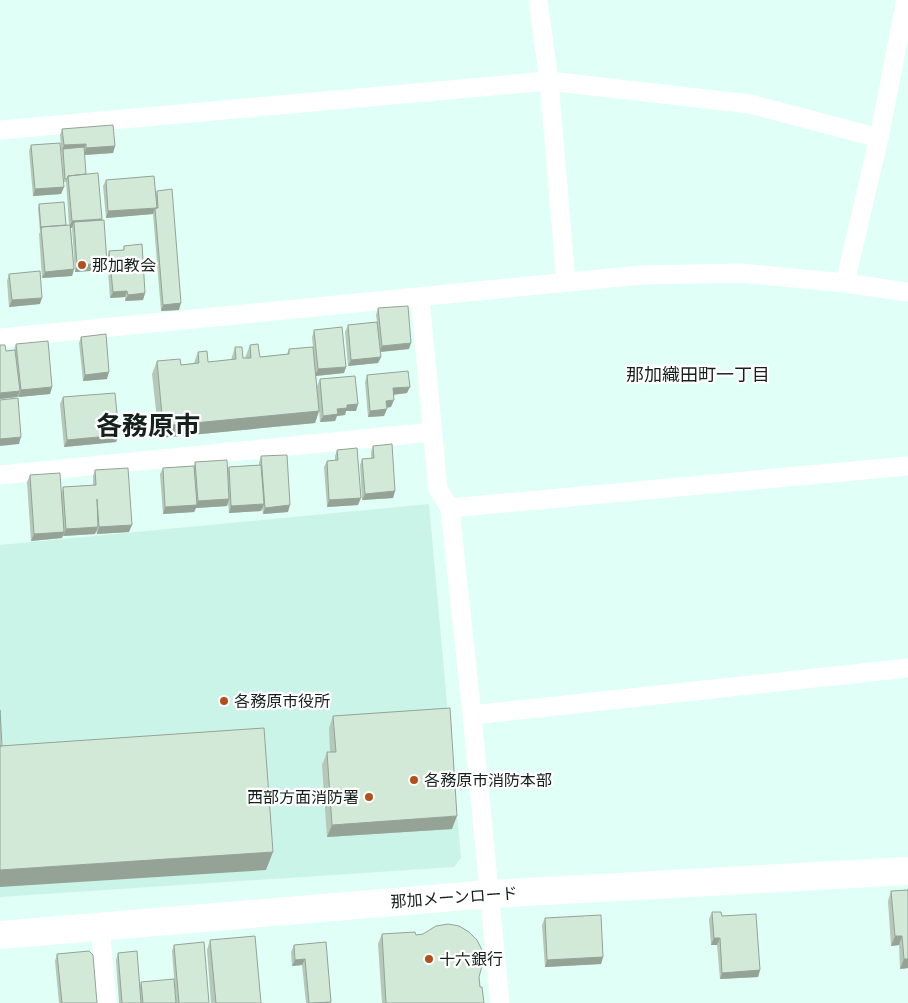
<svg xmlns="http://www.w3.org/2000/svg" width="908" height="1003" viewBox="0 0 908 1003" font-family="Quicksand,'Noto Sans JP',sans-serif">
<style>
.built{fill:#cbf4e9}
.lines{fill:none;stroke-linecap:round;stroke-linejoin:round}
.street{stroke:#fff;stroke-width:19}
.secondary{stroke:#fff;stroke-width:28}
.wall{fill:#b5c8b9}
.shaded-wall{fill:#94a396}
.building{fill:#d3e9d7;stroke:#94a396}
.poi-dot{fill:#b34f1c;stroke:#fff;stroke-width:2}
.labels{text-anchor:middle;stroke-width:4.5;stroke-linejoin:round;paint-order:stroke}
.poi-label{font-size:16px;fill:#16211e;stroke:#fff;text-anchor:start}
.street-label{font-size:16px;fill:#16211e;stroke:#fff}
.neighbourhood-label{font-size:18px;fill:#16211e;stroke:#fff}
.town-label{font-size:26px;font-weight:bold;fill:#16211e;stroke:#fff}
</style>
<rect width="100%" height="100%" fill="#e0fff6"/>
<path class="built" d="M429,504L461,858L454,867L0,897V545Z"/>
<g class="lines">
<path class="street" d="M538,0L549,81L566,281
M0,130L549,81L750,104L879,138
M845,283L879,138L906,0
M420,297L438,489L450,508L472,715L500,1003
M0,338L641,275L741,273L845,283L908,292
M0,475L432,432
M450,508L908,466
M472,715L908,668
M100,926L107,1003"/>
<path class="secondary" d="M0,935L490,894L908,871"/>
</g>
<path class="wall" d="M62,129L115,146L113,153L84,155L86,174L102,219L105,270L75,272L72,228H71L74,269L72,276L42,278L39,234L40,232L38,208L39,204L66,225H69L66,182H64L60,135Z
M31,145L64,187L61,194L33,196L29,151Z
M106,180L156,194L157,191L179,310L161,311L153,214L106,218L103,186Z
M124,246L145,293L143,300L125,301V297L110,298L107,258L109,251L123,250Z
M9,274L40,304L9,307L7,281Z
M378,308L409,349L380,352L381,357L378,363L348,366L345,332L348,325L377,322L376,315Z
M314,330L346,367L344,373L316,376L319,411L315,423L159,438L152,374L157,361L181,365L194,363L198,352L208,362L231,360L235,347L243,358H245L250,345L260,357L287,354L289,349L313,347L312,337Z
M81,337L107,379L83,381L79,343Z
M16,344L52,387L50,394L18,397V395L17,397L0,399V345L6,351L14,350Z
M367,375L407,393L393,395L391,407L386,408L384,416L368,417L365,382Z
M320,379L358,404L356,411H346L345,415L337,416L335,421L320,422L317,386Z
M63,397L119,435L116,442L64,447L60,404Z
M373,446L395,491L393,498L362,500L360,465L362,459L371,458V452Z
M337,450L358,505L327,507L324,467L327,461L335,460V456Z
M261,456L288,512L263,514L262,508L261,511L229,513L228,502L227,506L196,508L194,512L163,514L160,474L163,468L194,466L195,462L227,471L229,467L259,465V463Z
M95,470L129,532L97,534L96,531L95,534L63,536V535L62,538L31,541L27,482L30,475L62,492L63,487L93,485V476Z
M333,716L452,829L327,837L322,765L327,752H330L329,728Z
M908,890V968L900,969L899,945L891,946L888,901L891,891Z
M712,912L722,916L760,970L758,977L720,979L717,945H711L709,919Z
M545,918L603,957L601,964L545,967L542,925Z
M382,934L416,935L479,977L480,987L484,1003H382L378,944Z
M210,940L261,1003H211L207,950Z
M326,942L331,1003H306L302,965L292,966L291,952L294,945Z
M174,945L209,1003H176L172,951Z
M118,953L140,986L141,982L176,1003H119L116,960Z
M57,954L97,1003H59L55,961Z"/>
<path class="shaded-wall" d="M86,144L83,150L63,149L61,152L64,145Z
M115,146L113,153L84,155L86,148Z
M64,187L61,194L33,196L35,189Z
M155,208L153,214L106,218L108,211L157,208L155,211Z
M102,219L100,226L74,222L72,228H69L72,221Z
M107,263L105,270L75,272L77,265Z
M74,269L72,276L42,278L45,272Z
M127,291L125,297L110,298L113,292Z
M145,293L143,300L125,301L128,295Z
M42,298L40,304L9,307L12,300Z
M181,303L179,310L161,311L163,305Z
M411,343L409,349L379,352L382,346Z
M381,357L378,363L348,366L351,360Z
M346,367L344,373L315,376L318,369Z
M109,372L107,379L83,381L85,375Z
M52,387L50,394L18,397L21,390Z
M410,387L407,393L390,395L393,388Z
M20,391L17,397L0,399V393Z
M394,400L391,407L383,408L386,401Z
M358,404L356,411H346L345,415L337,416L335,421L320,422L323,416L347,405Z
M387,409L384,416L368,417L370,411Z
M319,411L315,423L159,438L163,426Z
M119,435L116,442L64,447L67,440Z
M21,437L19,444L0,446V439Z
M395,491L393,498L362,500L365,494Z
M361,498L358,505L327,507L329,500Z
M229,499L227,506L196,508L194,512L163,514L165,507L196,505L198,501Z
M264,504L261,511L229,513L231,506Z
M290,505L288,512L263,514L265,508Z
M132,525L129,532L97,534L99,527Z
M98,527L95,534L63,536L66,529Z
M64,532L62,538L31,541L34,534Z
M457,816L452,829L327,837L332,825Z
M273,852L266,870L0,887V870Z
M895,936H902L899,945L891,946Z
M714,938H720L717,945H711Z
M603,957L601,964L545,967L547,960Z
M305,959L302,965L292,966L295,960Z
M904,959H908V968L900,969Z
M760,970L758,977L720,979L722,973Z"/>
<path class="building" d="M113,125L115,146L86,148V144L64,145L62,129Z
M60,143L64,187L35,189L31,145Z
M84,147L86,174L68,176L67,179H65L63,149Z
M98,173L102,219L72,221L68,176Z
M154,176L157,208L108,211L106,180Z
M172,189L181,303L163,305L155,208H158L157,191Z
M64,202L66,225L41,227V229L39,204Z
M104,220L107,263L77,265L74,222Z
M70,225L74,269L45,272L41,227Z
M142,244L145,293L128,295L127,291L113,292L109,251L124,250V246Z
M40,271L42,298L12,300L9,274Z
M408,306L411,343L382,346L378,308Z
M377,322L381,357L351,360L348,325Z
M342,327L346,367L318,369L314,330Z
M106,334L109,372L85,375L81,337Z
M48,341L52,387L21,390L16,344Z
M258,344L260,357L289,354V349L313,347L319,411L163,426L157,361L180,359L181,365L199,363L198,352L207,351L208,362L236,359L235,347H242L243,358H251L250,345Z
M0,345H5L6,351L15,350L20,391L0,393Z
M408,371L410,387L393,388L394,400L386,401L387,409L370,411L367,375Z
M355,376L358,404L347,405V408L337,409L338,414L323,416L320,379Z
M115,393L119,435L67,440L63,397Z
M18,398L21,437L0,439V400Z
M392,444L395,491L365,494L362,459L374,458L373,446Z
M357,448L361,498L329,500L327,461L338,460L337,450Z
M287,455L290,505L265,508L261,456Z
M227,460L229,499L198,501L195,462Z
M261,465L264,504L231,506L229,467Z
M194,466L197,505L165,507L163,468Z
M128,468L132,525L99,527L97,499L98,527L66,529L63,487L96,485L95,470Z
M60,473L64,532L34,534L30,475Z
M450,708L457,816L332,825L327,752H336L333,716Z
M0,710L2,746H0Z
M264,728L273,852L0,870V746Z
M908,890V959H904L902,936H895L891,891Z
M712,912H721L722,916L756,914L760,970L722,973L720,938H714Z
M601,915L603,957L547,960L545,918Z
M448,924L459,926L469,932L477,940L482,950L483,962L479,977L480,987H482L484,1003H386L382,934L415,932L416,935L423,934L436,926Z
M255,936L261,1003H216L210,940Z
M204,942L209,1003H179L174,945Z
M326,942L331,1002L309,1003L305,959L295,960L294,945Z
M89,951L93,955L97,1003H62L57,954Z
M137,951L141,1003H122L118,953Z
M174,979L176,1003H143L141,982Z"/>
<g class="poi-dot">
<circle cx="82" cy="265" r="5"/>
<circle cx="224" cy="701" r="5"/>
<circle cx="414" cy="780" r="5"/>
<circle cx="369" cy="797" r="5"/>
<circle cx="429" cy="959" r="5"/>
</g>
<g class="labels">
<g class="poi-label">
<text x="92" y="271">那加教会</text>
<text x="234" y="707">各務原市役所</text>
<text x="424" y="786">各務原市消防本部</text>
<text x="359" y="803" text-anchor="end">西部方面消防署</text>
<text x="439" y="965">十六銀行</text>
</g>
<g class="street-label">
<text transform="translate(454 897) rotate(-4)" y="6">那加メーンロード</text>
</g>
<g class="neighbourhood-label">
<text x="698" y="381">那加織田町一丁目</text>
</g>
<g class="town-label">
<text x="148" y="435">各務原市</text>
</g>
</g>
</svg>
